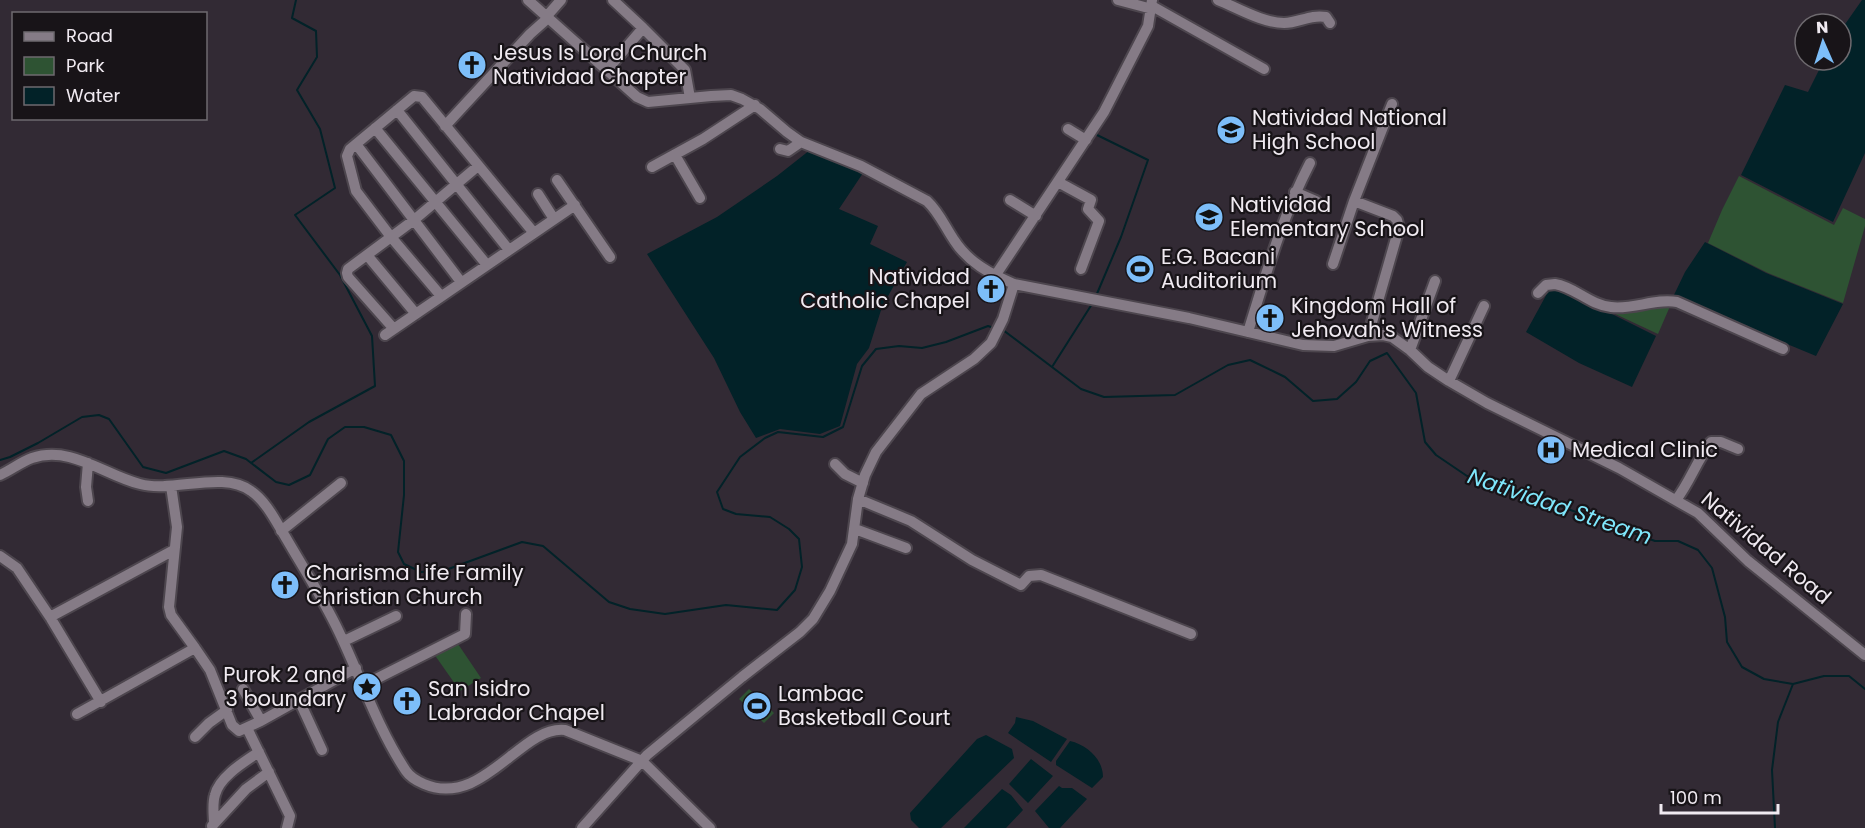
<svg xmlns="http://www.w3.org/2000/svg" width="1865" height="828" viewBox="0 0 1865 828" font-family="Poppins,sans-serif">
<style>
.green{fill:#2e5333}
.water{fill:#022228}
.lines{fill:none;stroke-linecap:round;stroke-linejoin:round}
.stream{stroke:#022228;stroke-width:2}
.minor-casing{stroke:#4d464e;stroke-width:14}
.minor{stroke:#857b86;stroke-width:10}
.labels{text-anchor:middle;stroke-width:4.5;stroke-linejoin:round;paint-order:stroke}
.poi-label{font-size:21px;fill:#f0eaf1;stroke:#181418;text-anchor:start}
.street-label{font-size:21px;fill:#f0eaf1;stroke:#181418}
.water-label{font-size:22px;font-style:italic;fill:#7fe7fc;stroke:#181418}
</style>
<rect width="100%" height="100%" fill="#322a34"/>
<path class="green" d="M1739,176L1834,225L1843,208L1865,219V226L1843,303L1768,273L1708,243L1722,210Z
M1671,304L1658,334L1611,312Z
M456,641L481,678L460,691L434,654Z
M749,689L774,713L764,723L739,699Z"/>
<path class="water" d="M1862,0H1865V153L1833,222L1741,175L1785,85L1808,92L1824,60H1841V30Z
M810,150L865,170L839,209L878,226L870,244L907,262L882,307L869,348L857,364L840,426L820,434L780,429L756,438L740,412L714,358L647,254L717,217L777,176Z
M1705,242L1766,273L1843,304L1816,356L1673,297L1685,272Z
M1562,289L1656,336L1632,387L1579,363L1526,332L1549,290Z
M1016,717L1033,721L1067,739L1051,762L1008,733L1015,723Z
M986,735L1012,749L1014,758L941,828H919L911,820L910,813L977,739Z
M1070,741C1087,745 1103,759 1103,777L1092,788L1056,765V761Z
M1031,759L1053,776L1028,803L1009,784Z
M1059,786L1062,788H1072L1087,799L1060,828H1049L1035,811Z
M1002,789L1011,795L1023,810L1006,828H964Z"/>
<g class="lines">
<path class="stream" d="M1095,134L1148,160L1121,237L1096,296
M1003,330L1081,389L1104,397L1175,395L1228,365L1250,360L1285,377L1313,401L1337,399L1356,382L1370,361L1387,353L1416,393L1425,442L1436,455L1467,476L1516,490L1655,541H1678L1698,550L1712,568L1725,617L1727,642L1742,667L1764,679L1793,684L1824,676H1849L1865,689
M1052,367L1092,304
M0,460L10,457L38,443L82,417L99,415L109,419L143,467L166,473L224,451L246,459L276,482L289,485L310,475L328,439L345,427H364L391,435L404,461V495L398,552L404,564L421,572L443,571L522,542L543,546L609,602L630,609L665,614L726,605L777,610L795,590L802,567L799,539L789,529L770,517L736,514L723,509L717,492L740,457L765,438L778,432L823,437L843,427L862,366L876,349L899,346L922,348L946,342L988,326L994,328
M251,463L309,422L375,386L372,336L340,275L295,215L335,188L320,129L297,90L317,57L316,31L292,18L296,0
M1775,828L1772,770L1778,722L1793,684"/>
<g class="minor-casing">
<path id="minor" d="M528,0L637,97L648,102L711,96L731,95L742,99L760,109L787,132L801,142L861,166L927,201C939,212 945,227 954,240C968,262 990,274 1014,284L1189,318L1303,345L1334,346L1368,336L1383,335L1392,337L1410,350L1428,367L1449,381L1487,403L1619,468L1698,513L1748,561L1865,655
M1118,0L1152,9
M1218,0C1238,8 1263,23 1284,23C1299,23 1310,14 1326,17L1330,23
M1152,6L1264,69
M546,17L561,0
M643,28L685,70L690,98
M606,71L643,28L613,0
M397,110L509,250
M445,126L530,34L548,18
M375,128L487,265
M1068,129L1086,140
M356,144L461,282
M780,149L788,151L801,142
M675,155L700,198
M652,167L703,139L755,105
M557,180L610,257
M1058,182L1091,200L1088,209L1099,221L1081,269
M1295,192L1316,201
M538,194L554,219
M1010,200L1036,216
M1354,201L1392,104
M367,255L416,314
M1333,264L1354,201L1393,216L1397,220L1399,228L1368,336
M995,276L1104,112L1148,26L1152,0
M1538,293L1546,285L1555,284C1575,287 1590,305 1611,307C1633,310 1655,298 1677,302L1783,349
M441,296L391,237L356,191L347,156L350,149L414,96L422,97L534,233
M394,329L348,277L347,273L348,269L414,220L478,166
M1248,332C1266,274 1282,217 1310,163
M385,335L575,205
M1410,350L1435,281
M1449,381L1484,306
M835,464L845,474L863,483
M0,475C11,470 21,462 32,458C71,445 104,475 140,484C173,493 223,470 251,491C267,502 276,522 286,538C304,569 324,600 339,632C361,678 378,729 406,771C410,777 417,781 424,784C483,809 521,725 565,730L642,761L710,828
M171,486L177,527L169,607L171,615L195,648
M858,499L911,521L972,560L1021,585L1029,576L1041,575L1191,634
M1676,500C1690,482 1697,460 1711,442H1721L1738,449
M88,501L86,487L88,463
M855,529L906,548
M281,531L341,483
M0,556L17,568L50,617L101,702
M50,617L174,550
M344,641L396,616
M364,685L465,634L466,614
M243,689L261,721
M299,700L322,750
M77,714L195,648L210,670L232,725L239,731L261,721L356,668
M247,728L290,816L287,828
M195,737L209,723L227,710
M214,824C214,815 212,804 215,795C219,777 244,762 259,752
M212,826L246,789L269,772
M582,828L647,755L742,677L800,632L813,619L830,591L852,544L858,499L865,475L876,452L921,394L974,359L991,343L1003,319L1014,284"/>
</g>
<use href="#minor" class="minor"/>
</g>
<defs>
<g id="church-disc" transform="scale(1.5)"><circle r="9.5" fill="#7dbef9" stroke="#181418"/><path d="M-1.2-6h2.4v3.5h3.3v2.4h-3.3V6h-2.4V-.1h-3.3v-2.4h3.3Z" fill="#111"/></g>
<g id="school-disc" transform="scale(1.5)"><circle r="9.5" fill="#7dbef9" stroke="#181418"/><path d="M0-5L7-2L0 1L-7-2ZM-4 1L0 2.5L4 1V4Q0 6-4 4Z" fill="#111"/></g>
<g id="stadium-disc" transform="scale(1.5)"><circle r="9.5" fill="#7dbef9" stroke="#181418"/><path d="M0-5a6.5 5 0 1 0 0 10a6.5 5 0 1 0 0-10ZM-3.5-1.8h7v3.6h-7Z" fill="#111"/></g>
<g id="hospital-disc" transform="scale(1.5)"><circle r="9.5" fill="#7dbef9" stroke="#181418"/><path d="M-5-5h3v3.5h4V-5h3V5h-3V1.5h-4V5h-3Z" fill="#111"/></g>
<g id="sight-disc" transform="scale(1.5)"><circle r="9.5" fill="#7dbef9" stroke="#181418"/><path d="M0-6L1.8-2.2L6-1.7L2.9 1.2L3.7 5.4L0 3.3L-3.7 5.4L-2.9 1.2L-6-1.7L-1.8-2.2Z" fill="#111"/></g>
</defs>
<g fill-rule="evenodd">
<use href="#church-disc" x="472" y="65"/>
<use href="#school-disc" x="1231" y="130"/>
<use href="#school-disc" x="1209" y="217"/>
<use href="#stadium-disc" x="1140" y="269"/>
<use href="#church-disc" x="991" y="289"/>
<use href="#church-disc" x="1270" y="318"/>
<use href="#hospital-disc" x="1551" y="450"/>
<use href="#church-disc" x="285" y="585"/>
<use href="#sight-disc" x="367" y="687"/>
<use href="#church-disc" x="407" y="701"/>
<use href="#stadium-disc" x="757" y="706"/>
</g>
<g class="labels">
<g class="poi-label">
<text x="493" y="60">Jesus Is Lord Church<tspan x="493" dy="24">Natividad Chapter</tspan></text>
<text x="1252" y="125">Natividad National<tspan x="1252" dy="24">High School</tspan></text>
<text x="1230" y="212">Natividad<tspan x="1230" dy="24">Elementary School</tspan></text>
<text x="1161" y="264">E.G. Bacani<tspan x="1161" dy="24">Auditorium</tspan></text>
<text x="970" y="284" text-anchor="end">Natividad<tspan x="970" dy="24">Catholic Chapel</tspan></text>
<text x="1291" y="313">Kingdom Hall of<tspan x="1291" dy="24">Jehovah's Witness</tspan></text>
<text x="1572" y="457">Medical Clinic</text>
<text x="306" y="580">Charisma Life Family<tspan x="306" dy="24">Christian Church</tspan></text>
<text x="346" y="682" text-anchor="end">Purok 2 and<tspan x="346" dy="24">3 boundary</tspan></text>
<text x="428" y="696">San Isidro<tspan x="428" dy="24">Labrador Chapel</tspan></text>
<text x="778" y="701">Lambac<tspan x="778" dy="24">Basketball Court</tspan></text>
</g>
<g class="street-label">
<text transform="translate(1766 548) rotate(40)" y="7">Natividad Road</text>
</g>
<g class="water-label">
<text transform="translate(1560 506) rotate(19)" y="8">Natividad Stream</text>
</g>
</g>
<rect x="12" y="12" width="195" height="108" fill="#181418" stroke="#6e6a6f" stroke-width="1.5"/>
<rect x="24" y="32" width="30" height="9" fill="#857b86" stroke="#6e6a6f" stroke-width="1.5"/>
<text x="66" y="42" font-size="18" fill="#f0eaf1">Road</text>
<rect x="24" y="57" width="30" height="18" fill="#2e5333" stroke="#6e6a6f" stroke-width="1.5"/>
<text x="66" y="72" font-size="18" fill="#f0eaf1">Park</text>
<rect x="24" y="87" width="30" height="18" fill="#022228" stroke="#6e6a6f" stroke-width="1.5"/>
<text x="66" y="102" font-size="18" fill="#f0eaf1">Water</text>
<g transform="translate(1823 42) rotate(357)"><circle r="28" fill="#181418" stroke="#6e6a6f" stroke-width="1.5"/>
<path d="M0-4.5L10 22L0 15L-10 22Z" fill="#7dbef9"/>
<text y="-9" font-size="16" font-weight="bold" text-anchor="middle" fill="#f0eaf1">N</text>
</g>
<path d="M1661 804v9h117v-9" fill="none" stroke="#f0eaf1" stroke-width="3"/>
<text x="1670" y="804" font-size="18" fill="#f0eaf1" stroke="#181418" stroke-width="4.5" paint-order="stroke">100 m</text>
</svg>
